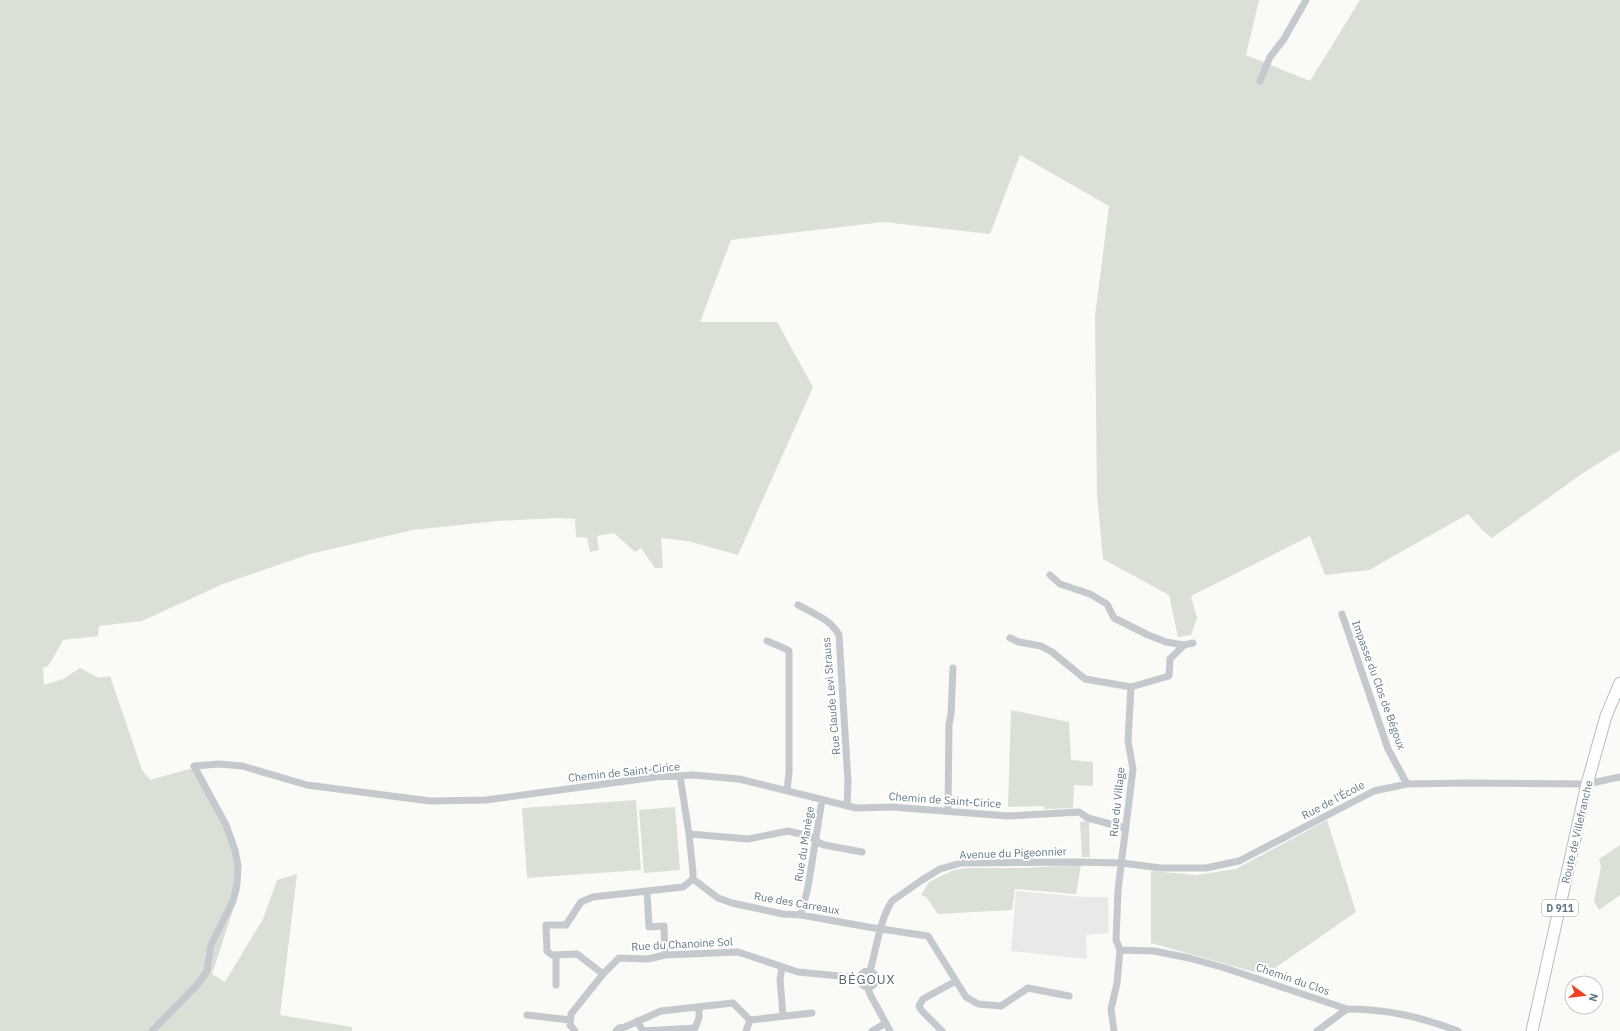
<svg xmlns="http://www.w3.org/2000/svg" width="1620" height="1031" viewBox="0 0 1620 1031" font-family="'IBM Plex Sans',sans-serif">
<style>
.built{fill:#e8eae8}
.green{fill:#dae0d6}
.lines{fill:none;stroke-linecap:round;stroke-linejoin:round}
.primary-casing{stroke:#b6bdc0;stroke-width:13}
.street{stroke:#c3c9cc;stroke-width:7}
.primary{stroke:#fff;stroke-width:11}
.labels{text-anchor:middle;stroke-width:4;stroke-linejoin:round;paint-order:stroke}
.shield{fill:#fff;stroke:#92a1aa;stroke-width:1}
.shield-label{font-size:10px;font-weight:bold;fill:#637985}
.street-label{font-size:11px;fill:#637985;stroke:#fff}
.quarter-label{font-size:13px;letter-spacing:1px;fill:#55666f;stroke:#fff}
</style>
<rect width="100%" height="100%" fill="#fafaf7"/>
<path class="built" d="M1016,891L1084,897H1108L1109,933L1086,935L1087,959L1011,951Z"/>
<path class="green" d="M0,0H1259L1246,55L1310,81L1360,0H1620V450L1586,471L1492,538L1481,529L1468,514L1369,570L1325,575L1310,536L1191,596L1197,618L1191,635L1178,637L1169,595L1103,559L1097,494L1095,316L1109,206L1020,155L990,234L884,222L731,240L700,322H777L813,387L738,555L688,541L661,538L663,568H655L641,548L635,552L614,533L597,536L599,550L590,552L587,538L576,537L575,519L557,518L497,521L413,530L310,554L223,584L142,621L99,626L98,636L63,640L49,665L43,668L44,685L63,679L80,668L99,678L110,676L142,770L150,780L193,768L231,843L240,889L212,974L225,982L263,919L277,880L297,874L280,1015L352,1027V1031H0Z
M1011,710L1069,722L1071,760L1093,762V786L1074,785L1073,808L1044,809V806L1008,807Z
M636,800L641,870L527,878L522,808Z
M675,807L680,870L644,873L639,810Z
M1327,820L1356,912L1265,975L1151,943V871L1196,875L1236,869Z
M1089,821L1090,857H1082L1080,822Z
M1620,845V895L1599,910L1594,901L1601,867L1599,859Z
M1081,865L1076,894L1015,889L1012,910L938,914L926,897L921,895L929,882L954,870L968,868H1023Z"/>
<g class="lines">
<g class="primary-casing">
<path id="primary" d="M1532,1031L1587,784L1606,716L1620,683"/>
</g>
<path class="street" d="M1260,81L1270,57L1284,39L1306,0
M1050,575L1060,584L1090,594L1107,604L1114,618L1148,635L1166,642L1184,645L1193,643
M798,605C813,613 831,620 839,635L848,782L847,806
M1342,614L1388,749L1407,784
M1010,638L1019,642L1041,646L1052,652L1085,679L1131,687L1169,676L1170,659L1184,645
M767,641L786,649L789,651V773L787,790
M680,776L689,834L693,872V879
M948,811L949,724L951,715L953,668
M689,834L748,839L788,831L805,835L816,839
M816,841L824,845L862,852
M647,891L683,887L693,879L718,898L732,903L783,914L801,915L868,927L928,936L966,997L978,1004L1001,1006L1028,988L1069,996
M801,915L808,887L822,800
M1120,950L1154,951L1189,958L1225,968L1347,1009C1387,1009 1421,1017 1458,1031
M782,967L780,979L783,1016
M860 979a8 8 0 1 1 16 0a8 8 0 1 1-16 0Z
M870,971C876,950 880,919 892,901L922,880L940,869L961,863L1079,862L1122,863L1161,868H1206L1239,861L1374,791L1407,784L1467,783L1587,784L1620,777
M603,974L577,954L552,955L547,951L546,925H566L581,902L593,897L647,891L649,927L664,926L665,955
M556,985V955
M867,987L871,996L890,1031
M527,1015L570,1020
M750,1020L812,1013
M637,1021L643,1031L695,1028L699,1018V1008
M152,1031L198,984L207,971L211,945L233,901L237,884L238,866L235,850L226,825L194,766L219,764L242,766L307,785L430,801L486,800L656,777L693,775L739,779L856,808L892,807L1008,816L1079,812L1088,818L1125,828
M575,1031L570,1025L571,1014L603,974L619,958L648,959L665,955L738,952L798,972L860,978
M616,1031L619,1028L625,1027L661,1011L733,1003L750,1020L746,1031
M872,1031L886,1023
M942,1031L922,1011L919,1006L923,999L956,981
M1114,1031L1111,1009L1117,983L1120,950L1116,940L1118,890L1133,769L1128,741L1131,687
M1317,1031L1347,1009"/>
<use href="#primary" class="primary"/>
</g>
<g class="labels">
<rect class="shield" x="1542" y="900" width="36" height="16" rx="3"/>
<g class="shield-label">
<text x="1560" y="912">D 911</text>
</g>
<g class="street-label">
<text transform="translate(1379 685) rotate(70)" y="4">Impasse du Clos de Bégoux</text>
<text transform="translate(831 696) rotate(-95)" y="4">Rue Claude Levi Strauss</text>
<text transform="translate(624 772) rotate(-6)" y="4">Chemin de Saint-Cirice</text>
<text transform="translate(945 800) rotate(4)" y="4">Chemin de Saint-Cirice</text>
<text transform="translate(1333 800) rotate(-28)" y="4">Rue de l'École</text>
<text transform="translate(1117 802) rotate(-84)" y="4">Rue du Village</text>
<text transform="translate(1577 832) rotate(-77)" y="4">Route de Villefranche</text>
<text transform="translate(804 844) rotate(-81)" y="4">Rue du Manège</text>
<text transform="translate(1013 853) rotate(-2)" y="4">Avenue du Pigeonnier</text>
<text transform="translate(797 903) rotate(10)" y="4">Rue des Carreaux</text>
<text transform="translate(682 944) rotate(-3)" y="4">Rue du Chanoine Sol</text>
<text transform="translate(1293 979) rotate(19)" y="4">Chemin du Clos</text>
</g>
<g class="quarter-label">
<text x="867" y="984">BÉGOUX</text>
</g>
</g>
<g transform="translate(1584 995) rotate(105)"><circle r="19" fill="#ffffff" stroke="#c1c9ce"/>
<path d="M0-3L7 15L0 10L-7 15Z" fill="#ef4022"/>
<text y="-6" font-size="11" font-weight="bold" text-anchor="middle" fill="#637985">N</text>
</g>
</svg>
